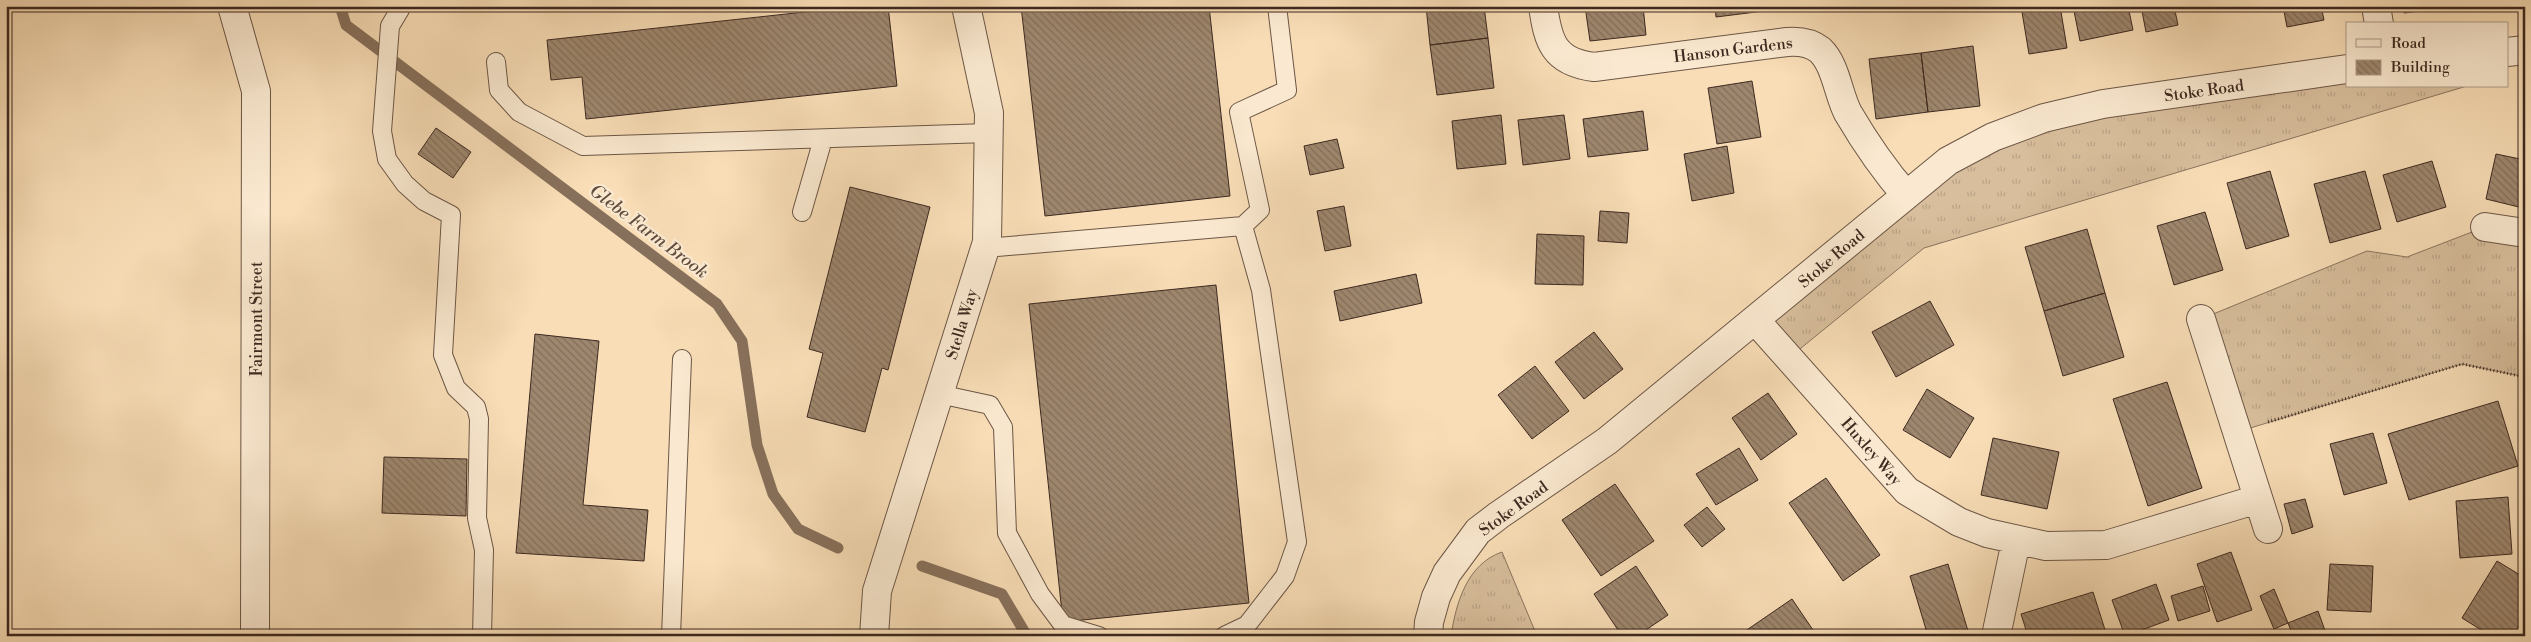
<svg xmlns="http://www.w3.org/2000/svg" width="2531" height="642" viewBox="0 0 2531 642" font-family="'Libre Bodoni',serif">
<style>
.grass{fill:url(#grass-tufts);stroke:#8a745e}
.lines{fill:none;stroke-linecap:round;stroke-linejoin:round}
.stream{stroke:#87705b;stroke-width:11}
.building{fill:url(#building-back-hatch);stroke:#3d2920}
.service-casing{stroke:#6c5646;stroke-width:20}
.minor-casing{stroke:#6c5646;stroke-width:30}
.path{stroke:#3d2920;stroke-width:3;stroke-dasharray:1 2.5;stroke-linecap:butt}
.service{stroke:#fae9d0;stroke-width:18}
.minor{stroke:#fae9d0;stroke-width:28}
.labels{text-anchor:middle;stroke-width:4.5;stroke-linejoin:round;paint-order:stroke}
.street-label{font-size:16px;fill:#3d2920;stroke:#fae9d0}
.water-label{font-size:18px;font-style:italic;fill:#624d3e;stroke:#fae9d0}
</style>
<defs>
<pattern id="grass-tufts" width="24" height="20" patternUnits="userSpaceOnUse" patternTransform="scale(1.25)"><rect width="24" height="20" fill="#d8be9c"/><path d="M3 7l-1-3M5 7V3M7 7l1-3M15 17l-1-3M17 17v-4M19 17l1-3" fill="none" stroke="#baa386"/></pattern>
<pattern id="building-back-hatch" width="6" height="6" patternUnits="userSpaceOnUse" patternTransform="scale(1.25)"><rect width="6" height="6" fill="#9e876e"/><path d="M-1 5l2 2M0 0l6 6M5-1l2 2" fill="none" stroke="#826e5a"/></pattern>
</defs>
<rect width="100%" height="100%" fill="#f8ddb6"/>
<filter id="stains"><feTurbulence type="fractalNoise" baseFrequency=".004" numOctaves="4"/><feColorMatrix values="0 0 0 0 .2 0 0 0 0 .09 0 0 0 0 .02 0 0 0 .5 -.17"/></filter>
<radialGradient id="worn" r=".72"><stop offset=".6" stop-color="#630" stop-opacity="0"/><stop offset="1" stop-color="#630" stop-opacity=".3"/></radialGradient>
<path class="grass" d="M2347,69V86H2467L1924,248L1790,357L1756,321L1993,137Z
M2485,227L2525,233V377L2462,364L2237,432L2201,319L2367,251L2407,257Z
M1502,552L1537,636H1451C1456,603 1467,564 1502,552Z"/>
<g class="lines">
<path class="stream" d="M340,6L346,25L717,304L742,341L757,445L773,494L798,529L838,548
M922,566L1002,594L1027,636"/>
</g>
<path class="building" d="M746,6H802L746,12Z
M860,6H888L897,86L586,119L582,77L551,80L547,40Z
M1021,6H1209L1230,196L1045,216Z
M1426,6H1484L1488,38L1430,45Z
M1585,6H1643L1646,35L1590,41Z
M1715,6H1764V11L1716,17Z
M1990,6H2017L1991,11Z
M2021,6H2060L2067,48L2029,54Z
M2073,6H2128L2133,30L2080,41Z
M2141,6H2174L2178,25L2146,32Z
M2283,6H2321L2324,20L2287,27Z
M2403,6H2452V7L2404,13Z
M1488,38L1494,88L1437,95L1430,45Z
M1973,46L1980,106L1928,112L1921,53Z
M1921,53L1928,112L1876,119L1869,59Z
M1752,81L1761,137L1717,144L1708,88Z
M1643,111L1648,150L1588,157L1583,119Z
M1501,115L1506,164L1457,169L1452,121Z
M1564,115L1570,159L1523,165L1518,120Z
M436,128L471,152L453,178L418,154Z
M1337,139L1344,168L1310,175L1304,146Z
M1727,146L1734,193L1692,201L1684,154Z
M2496,154L2525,160L2523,208L2486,199Z
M2432,161L2446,207L2397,222L2383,175Z
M2270,171L2289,236L2246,249L2227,183Z
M2365,171L2381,229L2330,243L2314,184Z
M850,187L930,207L888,370L882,368L865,432L807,417L823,353L809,349Z
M1344,206L1351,246L1325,251L1317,211Z
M1600,211L1629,213L1627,243L1598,241Z
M2205,212L2223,270L2174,285L2157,226Z
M2087,229L2105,293L2044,311L2025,247Z
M1537,234L1584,236L1583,285L1535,284Z
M1416,274L1422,303L1340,321L1334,291Z
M1216,285L1249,603L1063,622L1029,304Z
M2105,293L2124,357L2063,376L2044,311Z
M1930,301L1954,345L1896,377L1872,332Z
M1594,332L1623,369L1584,399L1555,362Z
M535,334L599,341L583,505L648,510L644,561L516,553Z
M1535,366L1569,411L1532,439L1498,395Z
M2167,382L2202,488L2148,506L2113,399Z
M1927,389L1974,418L1950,458L1903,430Z
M1768,393L1797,434L1761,460L1732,418Z
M2498,401L2518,466L2409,500L2388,434Z
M2373,433L2387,483L2344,495L2330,444Z
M1993,438L2059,452L2047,509L1981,495Z
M1739,448L1758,480L1716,505L1696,474Z
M384,457L467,459L466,516L382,513Z
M1826,478L1880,555L1843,581L1789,503Z
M1615,484L1654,541L1601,576L1562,520Z
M2508,497L2512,554L2460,558L2456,501Z
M2305,499L2313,527L2292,534L2284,504Z
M1707,507L1725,529L1702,547L1684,525Z
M2231,552L2252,610L2217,622L2197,564Z
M2497,561L2525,578V617L2513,636H2491L2462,618Z
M1948,564L1968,631L1951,636H1928L1910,576Z
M2330,564L2373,566L2371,612L2327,610Z
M1636,566L1668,615L1637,636H1622L1594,594Z
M2156,584L2169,620L2125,636L2112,600Z
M2203,586L2210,611L2178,621L2171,596Z
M2274,589L2288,623L2274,629L2260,596Z
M2093,592L2107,636H2028L2021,614Z
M1792,599L1813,630L1805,636H1738Z
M2318,611L2327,636H2293L2288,623Z"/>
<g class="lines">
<g class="service-casing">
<path id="service" d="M402,6L390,26L382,131L387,159L405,184L424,201L451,215L443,355L456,388L476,407L479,419L477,518L484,550L482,636
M496,62L499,90L519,112L583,146L988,133
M802,212L823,139
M985,248L1243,226L1260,210L1239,112L1287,90L1277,6
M939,394L990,405L1003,427L1007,533L1040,594L1063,625L1099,636
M671,636L682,359
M1224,636L1247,625L1285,576L1297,542L1261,290L1243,226"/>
</g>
<g class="minor-casing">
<path id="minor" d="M232,6L256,91L255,636
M1543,6C1548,42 1554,62 1594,67L1787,42C1799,41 1810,42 1820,50C1836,65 1838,94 1848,113C1865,142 1884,170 1906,195
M2376,6L2379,24
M2507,52L2525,50
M2485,227L2525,233
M2201,319L2268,529
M1756,321L1907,491L1959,522L1987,533L2046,546L2106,545L2258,499
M874,636L877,591L987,242L989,113L966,6
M1428,636L1429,622L1436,597L1447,573L1478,531L1499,515L1607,441L1948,161L1993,137L2044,118L2103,104L2347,69
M1996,636L2016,541"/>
</g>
<path class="path" d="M2268,422L2462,364L2525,377"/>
<use href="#service" class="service"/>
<use href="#minor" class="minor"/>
</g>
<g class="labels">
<g class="street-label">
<text transform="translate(1733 49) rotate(-7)" y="6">Hanson Gardens</text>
<text transform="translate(2204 90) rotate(-8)" y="6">Stoke Road</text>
<text transform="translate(1831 258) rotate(-40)" y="6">Stoke Road</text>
<text transform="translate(256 319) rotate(-90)" y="6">Fairmont Street</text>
<text transform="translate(961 324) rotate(-73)" y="6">Stella Way</text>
<text transform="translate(1872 451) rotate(49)" y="6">Huxley Way</text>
<text transform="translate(1513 508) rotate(-36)" y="6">Stoke Road</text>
</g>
<g class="water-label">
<text transform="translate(649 231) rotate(37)" y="6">Glebe Farm Brook</text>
</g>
</g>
<rect width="2531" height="642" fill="none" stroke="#f8ddb6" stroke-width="25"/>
<rect x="8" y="8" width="2516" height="627" fill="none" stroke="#3d2920" stroke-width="2.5"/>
<rect x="12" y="12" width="2506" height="617" fill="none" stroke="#3d2920"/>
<rect x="2346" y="22" width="162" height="65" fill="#fae9d0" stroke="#ae9c8a"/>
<rect x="2356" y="39" width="25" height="8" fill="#fae9d0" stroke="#ae9c8a"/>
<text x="2391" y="48" font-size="15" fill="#3d2920">Road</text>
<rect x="2356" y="60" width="25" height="15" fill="url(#building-back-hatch)" stroke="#ae9c8a"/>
<text x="2391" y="72" font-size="15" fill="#3d2920">Building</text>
<rect width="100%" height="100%" filter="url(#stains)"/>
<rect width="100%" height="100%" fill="url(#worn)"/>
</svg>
